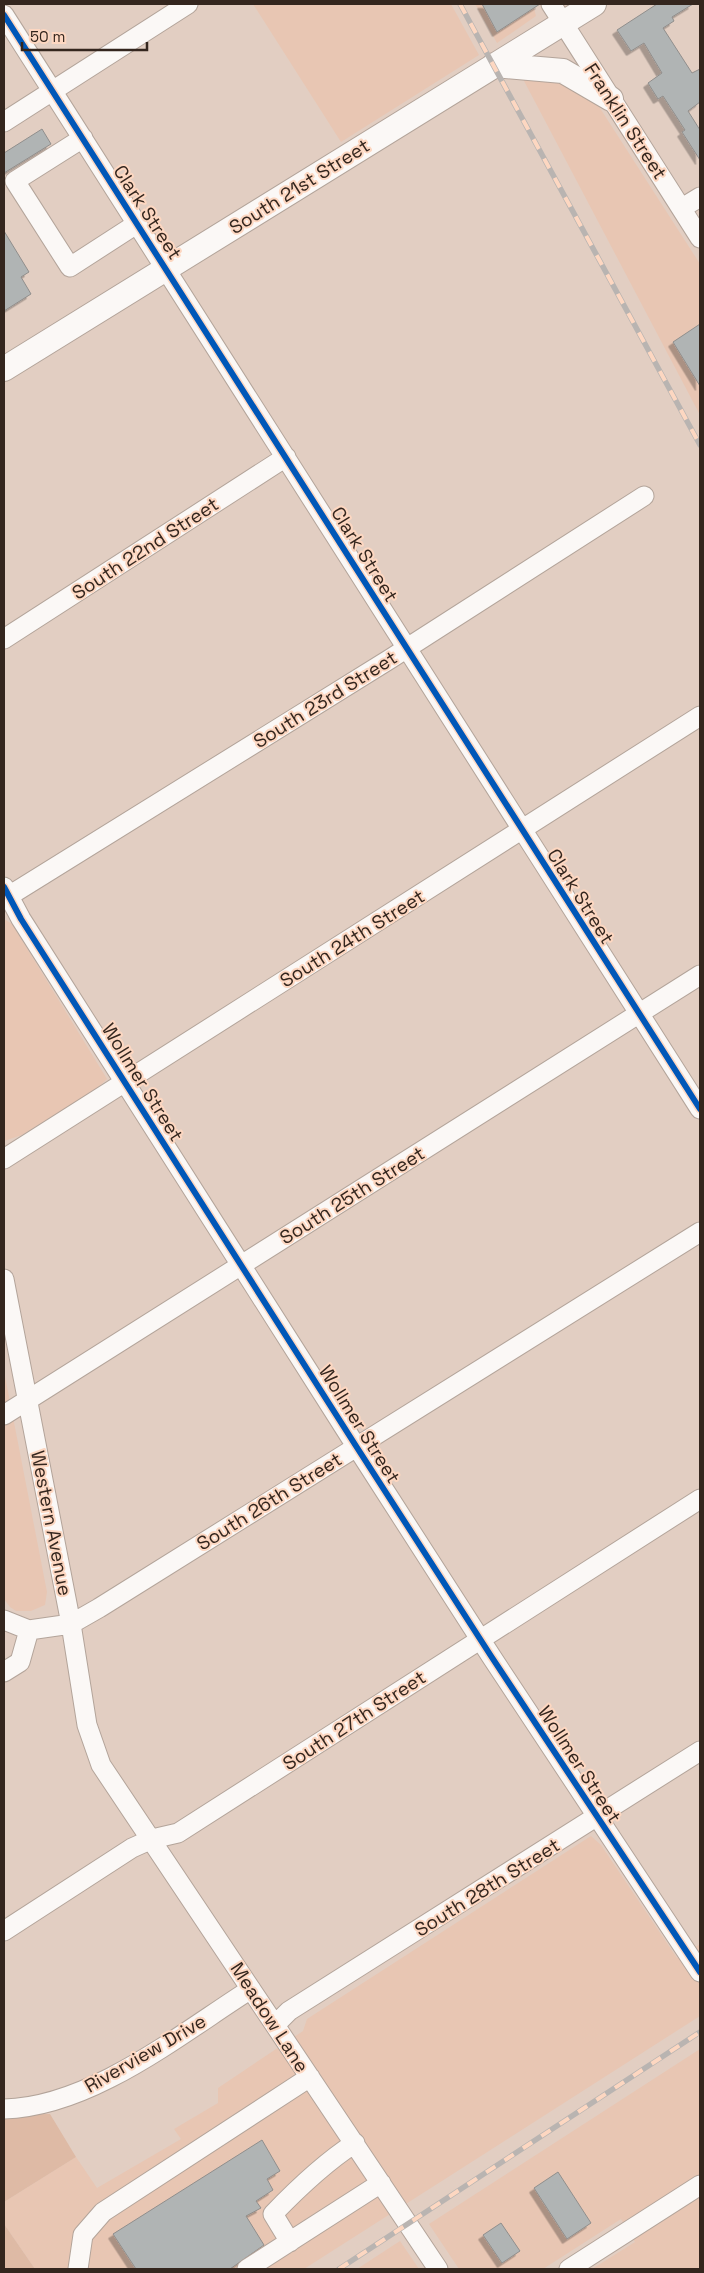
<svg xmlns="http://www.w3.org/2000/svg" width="704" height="2273" viewBox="0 0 704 2273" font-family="'Space Grotesk',sans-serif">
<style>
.built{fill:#e8c6b3}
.green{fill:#debaa5}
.building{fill:#b0b4b4;stroke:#908e8c;filter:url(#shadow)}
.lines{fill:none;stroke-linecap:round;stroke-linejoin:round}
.minor-casing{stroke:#b3a49a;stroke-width:21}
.major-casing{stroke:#b3a49a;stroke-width:26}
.minor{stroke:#fbf8f6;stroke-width:19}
.major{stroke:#fbf8f6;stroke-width:24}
.rail-casing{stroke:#b9b4b1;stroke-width:5.5}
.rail{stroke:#fdd7c1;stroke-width:4;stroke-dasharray:11;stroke-linecap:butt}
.cycleway-casing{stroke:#fdd7c1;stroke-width:9}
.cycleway{stroke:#0057b8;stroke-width:6}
.labels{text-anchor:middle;stroke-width:4;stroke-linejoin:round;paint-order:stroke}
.street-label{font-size:19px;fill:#34261e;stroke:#fdd7c1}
</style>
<defs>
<filter id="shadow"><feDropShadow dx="-4.5" dy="4.5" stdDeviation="0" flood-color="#0004"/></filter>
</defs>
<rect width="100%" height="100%" fill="#e2cec2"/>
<path class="built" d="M253,4H451L479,55L341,142Z
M475,4H533L536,16L497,43Z
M546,75L598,105L700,264V415L523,79Z
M4,919L12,924L107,1079L96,1089L22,1135L4,1141Z
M4,1371L47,1592L45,1605L31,1611H16L10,1607L4,1599Z
M591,1836L601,1845L677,1958L700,1944V2016L304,2269H35L4,2224V2202L76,2157L97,2188L181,2139L174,2129L218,2103V2088L303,2031L307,2019Z
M700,2049V2269H592L635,2242L621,2219L543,2269H459L429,2224Z
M400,2241L419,2269H357Z"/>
<path class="green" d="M50,2114L76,2157L4,2202V2115Z
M4,2224L35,2269H4Z"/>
<path class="building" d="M482,4H540L497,32Z
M657,4H693L672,17L674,21L663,28L692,73L700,69V102L688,111L700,130V160L682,132L685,130L663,96L658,99L648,83L662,73L644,43L631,51L617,30Z
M42,129L51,144L4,173V153Z
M4,231L29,272L21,277L31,294L4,311Z
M700,324V386L673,342Z
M262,2140L280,2171L267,2179L273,2190L256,2201L261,2208L246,2216L264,2245L230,2269H136L113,2234Z
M558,2172L591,2223L567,2239L534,2188Z
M501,2223L520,2251L502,2263L483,2235Z"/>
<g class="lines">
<g class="minor-casing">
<path id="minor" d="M551,4L700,238
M4,15L700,1109
M4,122L188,4
M83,138L15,181L70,267L138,223
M682,208L700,197
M4,639L286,457
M4,887L21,919L356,1446L491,1656L700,1972
M4,899L390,659L644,496
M4,1159L700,716
M4,1279L71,1624L87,1725L101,1765L438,2269
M4,1415L700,975
M4,1620L29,1630
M4,1672L20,1662L29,1630L71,1624L99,1608L700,1232
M4,1931L132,1848L152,1839L178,1833L700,1499
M275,2025L289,2011L700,1751
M4,2109C91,2107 180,2034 251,1989
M290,2242L273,2214C298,2188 324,2163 355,2143
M78,2269L83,2235L103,2212L310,2077
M247,2269L381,2183
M569,2269L700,2185"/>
</g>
<g class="major-casing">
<path id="major" d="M494,65L563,71L611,99
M4,369L594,4"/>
</g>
<use href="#minor" class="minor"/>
<use href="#major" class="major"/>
<g class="rail-casing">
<path id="rail" d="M460,4L700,445
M339,2269L700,2032"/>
</g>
<use href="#rail" class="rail"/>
<g class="cycleway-casing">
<path id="cycleway" d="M4,15L700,1109
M4,887L21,919L356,1446L491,1656L700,1972"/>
</g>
<use href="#cycleway" class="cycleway"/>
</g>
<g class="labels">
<g class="street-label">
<text transform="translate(626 121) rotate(57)" y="7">Franklin Street</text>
<text transform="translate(299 186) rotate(-32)" y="7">South 21st Street</text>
<text transform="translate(148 212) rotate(57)" y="7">Clark Street</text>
<text transform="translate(145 548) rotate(-33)" y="7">South 22nd Street</text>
<text transform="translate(365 554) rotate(58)" y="7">Clark Street</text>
<text transform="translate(325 699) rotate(-32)" y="7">South 23rd Street</text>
<text transform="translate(581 896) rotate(58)" y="7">Clark Street</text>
<text transform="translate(352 938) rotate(-32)" y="7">South 24th Street</text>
<text transform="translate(143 1082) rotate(58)" y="7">Wollmer Street</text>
<text transform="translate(352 1195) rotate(-32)" y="7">South 25th Street</text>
<text transform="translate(360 1424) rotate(58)" y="7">Wollmer Street</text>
<text transform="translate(269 1501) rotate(-32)" y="7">South 26th Street</text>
<text transform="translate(52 1523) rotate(79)" y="7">Western Avenue</text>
<text transform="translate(354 1720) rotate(-33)" y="7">South 27th Street</text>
<text transform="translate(580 1764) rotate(57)" y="7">Wollmer Street</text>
<text transform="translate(487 1887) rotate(-32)" y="7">South 28th Street</text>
<text transform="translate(270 2017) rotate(57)" y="7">Meadow Lane</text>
<text transform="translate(145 2053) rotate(-30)" y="7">Riverview Drive</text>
</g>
</g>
<rect width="704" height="2273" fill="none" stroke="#34261e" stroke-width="10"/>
<path d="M22 42v8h125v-8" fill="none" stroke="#34261e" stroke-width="2.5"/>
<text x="30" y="42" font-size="15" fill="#34261e" stroke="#fdd7c1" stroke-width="4" paint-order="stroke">50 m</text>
</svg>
